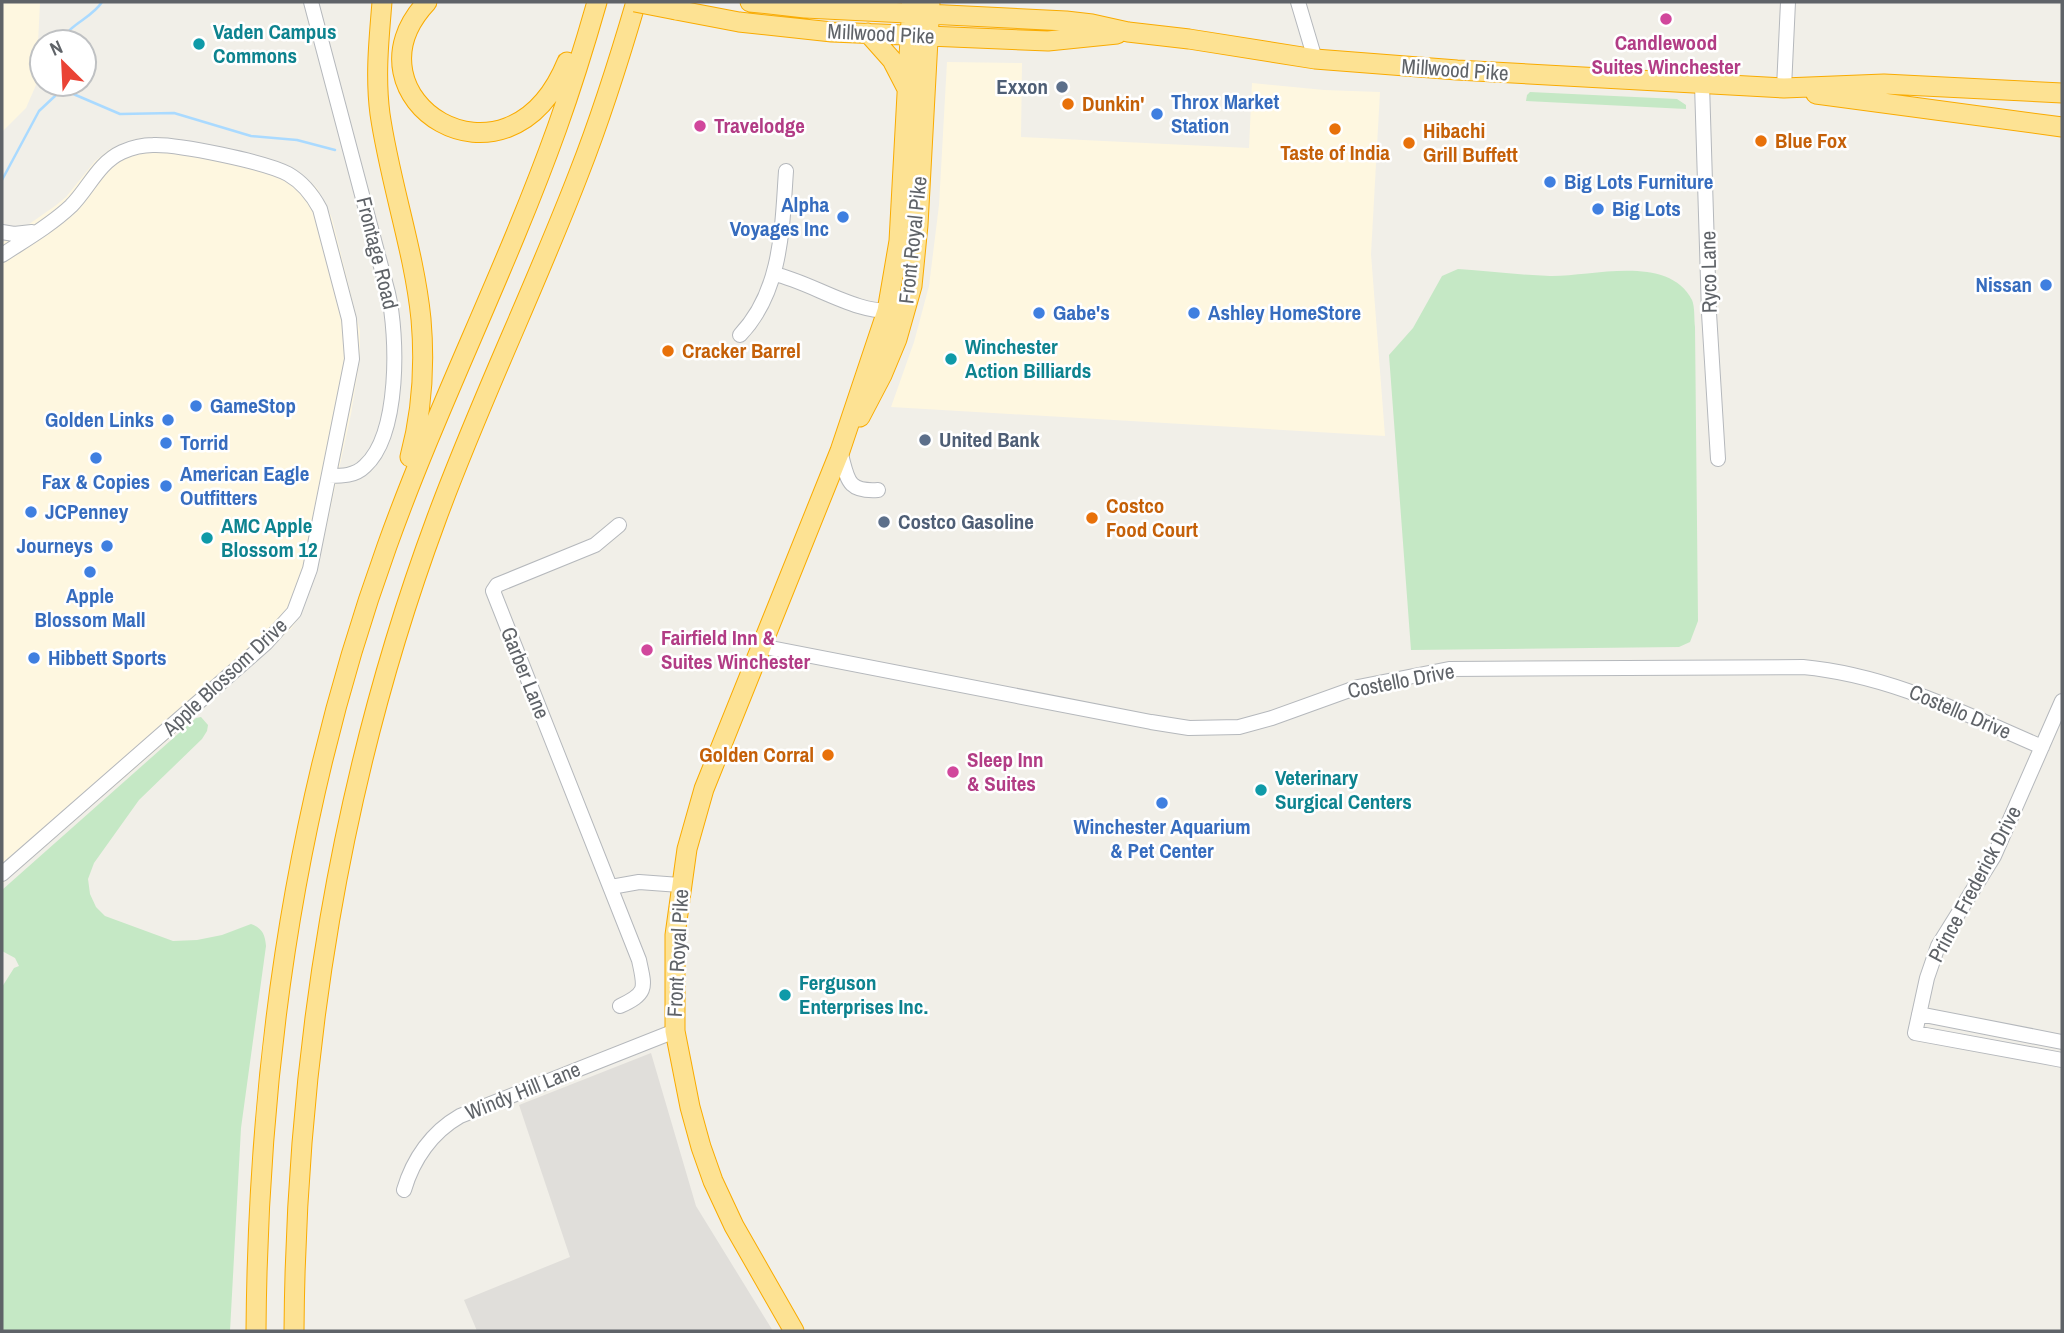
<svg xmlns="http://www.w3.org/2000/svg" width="2064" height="1333" viewBox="0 0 2064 1333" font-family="'Archivo Narrow',sans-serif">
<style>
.commercial{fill:#fef7e0}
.industrial{fill:#e0deda}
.green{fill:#c5e8c5}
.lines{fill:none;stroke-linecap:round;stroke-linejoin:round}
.stream{stroke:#aadaff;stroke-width:2.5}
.minor-casing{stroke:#b5b8bc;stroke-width:16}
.highway-casing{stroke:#f9ab00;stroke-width:21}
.minor{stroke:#fff;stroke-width:14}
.highway{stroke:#fde293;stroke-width:19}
.highway-bridge-casing{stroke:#f9ab00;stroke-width:21;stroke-linecap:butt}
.highway-bridge{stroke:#fde293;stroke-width:19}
.hotel-dot{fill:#d1479c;stroke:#fff;stroke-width:2.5}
.culture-dot{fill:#0f9aa8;stroke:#fff;stroke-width:2.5}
.service-dot{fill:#5c6f8a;stroke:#fff;stroke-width:2.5}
.food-dot{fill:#e8710a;stroke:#fff;stroke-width:2.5}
.shop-dot{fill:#3f7fe0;stroke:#fff;stroke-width:2.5}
.labels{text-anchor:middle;stroke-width:5;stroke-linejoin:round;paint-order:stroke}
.culture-label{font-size:21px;font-weight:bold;fill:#0d838f;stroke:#fff;text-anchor:start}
.street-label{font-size:21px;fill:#5f6368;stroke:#fff}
.hotel-label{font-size:21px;font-weight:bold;fill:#b23c85;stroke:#fff;text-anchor:start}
.service-label{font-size:21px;font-weight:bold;fill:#4e5e75;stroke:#fff;text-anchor:start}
.shop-label{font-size:21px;font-weight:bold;fill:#366cbe;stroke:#fff;text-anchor:start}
.food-label{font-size:21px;font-weight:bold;fill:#c56008;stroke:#fff;text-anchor:start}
</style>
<rect width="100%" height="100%" fill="#f1efe8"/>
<path class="commercial" d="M2,2H40L36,85L26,108L2,132Z
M947,62L1022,63L1021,137L1249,148L1252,83L1324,90L1380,92L1371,254L1385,436L891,407L914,342L929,286L939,205Z
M159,137L189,141L280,162L300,173L317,188L332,218L360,331V359L351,414L317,571L300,616L291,629L175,734L2,884V243L55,206L66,197L95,161L110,149L136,139Z"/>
<path class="industrial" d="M651,1053L696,1206L773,1331H477L464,1300L570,1257L519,1105Z"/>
<path class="green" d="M1530,92L1677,99L1686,105V109L1526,101L1527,95Z
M1458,269C1488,271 1519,275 1550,276C1590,277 1668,253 1692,300C1695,307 1694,319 1695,327L1698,621L1690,642L1679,647L1411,650L1389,355L1413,328L1442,276Z
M201,717L208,725L207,731L202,739L139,800L94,863L88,879L90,894L96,907L105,916L173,941L197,940L222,935L251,924C262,928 265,934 266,946L241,1128L230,1331H2V987L14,968L19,966L15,958L2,951V890L196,718Z"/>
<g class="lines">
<path class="stream" d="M61,42C70,23 91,19 102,2
M71,93L120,114L174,113L251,136L297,140L335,150
M2,180L39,111L55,96L61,84"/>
<g class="minor-casing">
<path id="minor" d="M311,2L388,293C398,336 400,434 365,466C355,476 342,476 329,476
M1298,2L1315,59
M1702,84L1709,313L1718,459
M1784,88L1788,2
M2,232L14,234L32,232
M2,255C25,240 51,225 71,206C89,188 98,163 122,152C131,148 142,145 153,145C178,144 266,162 288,174C302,182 312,194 320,209L349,319L352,359L310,569L294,612L266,643L2,874
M774,274C812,282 858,316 896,310
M740,335C782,291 782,228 786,171
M840,451C848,479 846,492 878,490
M619,525L595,545L497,585L493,591L639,960C645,988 648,993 620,1006
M760,646L1151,722L1189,728L1239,727L1272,718L1358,687L1449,669L1803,667C1889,675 1963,713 2042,747
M2062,701L1994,856L1938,946L1927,978L1915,1033L2062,1060
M611,887L639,882L680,885
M1919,1014L2062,1042
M404,1190C413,1159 432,1132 460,1116L675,1031"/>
</g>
<g class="highway-casing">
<path id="highway" d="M382,2C379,39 375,76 380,114C390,183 414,250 421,319C425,365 422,412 410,457
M427,2C338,97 507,208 567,62
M750,2L805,8L1066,21L1092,24L1128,32L1189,39L1315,59L1457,70L1784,88L1884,84L2062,93
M676,10L739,22L832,32L1048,41L1117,34
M868,33L892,60L907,89
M1816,94L2062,127
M860,417L882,375L897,339L912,286L918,225L930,3
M256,1331C258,1064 296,798 387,546C438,404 506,270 557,128C572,86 585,44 597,2
M294,1331C296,1056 340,779 436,520C479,403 534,290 579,173C601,117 619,60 636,2
M794,1331L734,1226L713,1181L701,1147L690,1107L675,1031V935L687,849L704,789L840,451L887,311L899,241L912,2"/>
</g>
<use href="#minor" class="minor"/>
<use href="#highway" class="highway"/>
<g class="highway-bridge-casing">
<path id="highway-bridge" d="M635,2L676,10"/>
</g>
<use href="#highway-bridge" class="highway-bridge"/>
</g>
<g class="hotel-dot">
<circle cx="1666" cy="19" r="7"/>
<circle cx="700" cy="126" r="7"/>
<circle cx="647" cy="650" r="7"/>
<circle cx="953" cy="772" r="7"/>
</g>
<g class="culture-dot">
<circle cx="199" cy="44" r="7"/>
<circle cx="951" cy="359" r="7"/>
<circle cx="207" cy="538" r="7"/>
<circle cx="1261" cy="790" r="7"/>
<circle cx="785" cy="995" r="7"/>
</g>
<g class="service-dot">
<circle cx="1062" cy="87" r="7"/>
<circle cx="925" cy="440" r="7"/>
<circle cx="884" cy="522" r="7"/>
</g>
<g class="food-dot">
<circle cx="1068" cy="104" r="7"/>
<circle cx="1335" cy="129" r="7"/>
<circle cx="1761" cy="141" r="7"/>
<circle cx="1409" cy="143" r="7"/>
<circle cx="668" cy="351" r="7"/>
<circle cx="1092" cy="518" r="7"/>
<circle cx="828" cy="755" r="7"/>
</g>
<g class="shop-dot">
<circle cx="1157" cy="114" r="7"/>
<circle cx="1550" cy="182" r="7"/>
<circle cx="1598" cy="209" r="7"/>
<circle cx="843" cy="217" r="7"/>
<circle cx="2046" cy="285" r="7"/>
<circle cx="1039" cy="313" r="7"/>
<circle cx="1194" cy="313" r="7"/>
<circle cx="196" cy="406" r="7"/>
<circle cx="168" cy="420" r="7"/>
<circle cx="166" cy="443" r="7"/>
<circle cx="96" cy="458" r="7"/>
<circle cx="166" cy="486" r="7"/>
<circle cx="31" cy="512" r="7"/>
<circle cx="107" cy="546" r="7"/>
<circle cx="90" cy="572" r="7"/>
<circle cx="34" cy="658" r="7"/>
<circle cx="1162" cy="803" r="7"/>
</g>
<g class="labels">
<g class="culture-label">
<text x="213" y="39">Vaden Campus<tspan x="213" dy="24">Commons</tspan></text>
<text x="965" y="354">Winchester<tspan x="965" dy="24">Action Billiards</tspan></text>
<text x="221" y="533">AMC Apple<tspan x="221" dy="24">Blossom 12</tspan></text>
<text x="1275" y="785">Veterinary<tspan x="1275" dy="24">Surgical Centers</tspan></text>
<text x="799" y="990">Ferguson<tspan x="799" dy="24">Enterprises Inc.</tspan></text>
</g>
<g class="street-label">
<text transform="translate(881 34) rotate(3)" y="7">Millwood Pike</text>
<text transform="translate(1455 70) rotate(4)" y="7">Millwood Pike</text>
<text transform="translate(913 240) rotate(-84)" y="7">Front Royal Pike</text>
<text transform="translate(377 253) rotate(76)" y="7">Frontage Road</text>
<text transform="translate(1709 272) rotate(-91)" y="7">Ryco Lane</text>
<text transform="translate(525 673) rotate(68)" y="7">Garber Lane</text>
<text transform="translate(225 677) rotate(-43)" y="7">Apple Blossom Drive</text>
<text transform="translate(1401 681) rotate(-11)" y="7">Costello Drive</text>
<text transform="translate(1960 712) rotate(23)" y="7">Costello Drive</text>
<text transform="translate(1975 884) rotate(-62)" y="7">Prince Frederick Drive</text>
<text transform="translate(678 953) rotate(-87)" y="7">Front Royal Pike</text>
<text transform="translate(523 1091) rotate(-22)" y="7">Windy Hill Lane</text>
</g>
<g class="hotel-label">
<text x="1666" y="50" text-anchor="middle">Candlewood<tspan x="1666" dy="24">Suites Winchester</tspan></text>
<text x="714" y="133">Travelodge</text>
<text x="661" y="645">Fairfield Inn &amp;<tspan x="661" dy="24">Suites Winchester</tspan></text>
<text x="967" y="767">Sleep Inn<tspan x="967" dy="24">&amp; Suites</tspan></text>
</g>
<g class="service-label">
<text x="1048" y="94" text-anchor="end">Exxon</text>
<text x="939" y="447">United Bank</text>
<text x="898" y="529">Costco Gasoline</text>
</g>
<g class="shop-label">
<text x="1171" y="109">Throx Market<tspan x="1171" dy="24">Station</tspan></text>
<text x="1564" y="189">Big Lots Furniture</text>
<text x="829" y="212" text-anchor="end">Alpha<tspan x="829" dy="24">Voyages Inc</tspan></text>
<text x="1612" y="216">Big Lots</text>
<text x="2032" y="292" text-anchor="end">Nissan</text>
<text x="1053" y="320">Gabe's</text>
<text x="1208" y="320">Ashley HomeStore</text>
<text x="210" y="413">GameStop</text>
<text x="154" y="427" text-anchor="end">Golden Links</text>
<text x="180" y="450">Torrid</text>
<text x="180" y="481">American Eagle<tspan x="180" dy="24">Outfitters</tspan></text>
<text x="96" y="489" text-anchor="middle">Fax &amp; Copies</text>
<text x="45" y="519">JCPenney</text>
<text x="93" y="553" text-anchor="end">Journeys</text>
<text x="90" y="603" text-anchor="middle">Apple<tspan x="90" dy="24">Blossom Mall</tspan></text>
<text x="48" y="665">Hibbett Sports</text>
<text x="1162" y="834" text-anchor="middle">Winchester Aquarium<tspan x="1162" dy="24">&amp; Pet Center</tspan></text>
</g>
<g class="food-label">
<text x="1082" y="111">Dunkin'</text>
<text x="1423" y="138">Hibachi<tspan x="1423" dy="24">Grill Buffett</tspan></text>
<text x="1775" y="148">Blue Fox</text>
<text x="1335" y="160" text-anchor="middle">Taste of India</text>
<text x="682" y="358">Cracker Barrel</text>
<text x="1106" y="513">Costco<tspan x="1106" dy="24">Food Court</tspan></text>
<text x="814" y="762" text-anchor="end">Golden Corral</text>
</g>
</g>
<rect width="2064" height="1333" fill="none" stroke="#5f6368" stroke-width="7"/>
<g transform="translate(63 63) rotate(336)"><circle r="33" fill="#ffffff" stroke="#bfc1c3" stroke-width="2"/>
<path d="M0-5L12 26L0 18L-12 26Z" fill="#ea4335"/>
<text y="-10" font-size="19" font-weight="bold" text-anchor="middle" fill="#5f6368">N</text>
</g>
</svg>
